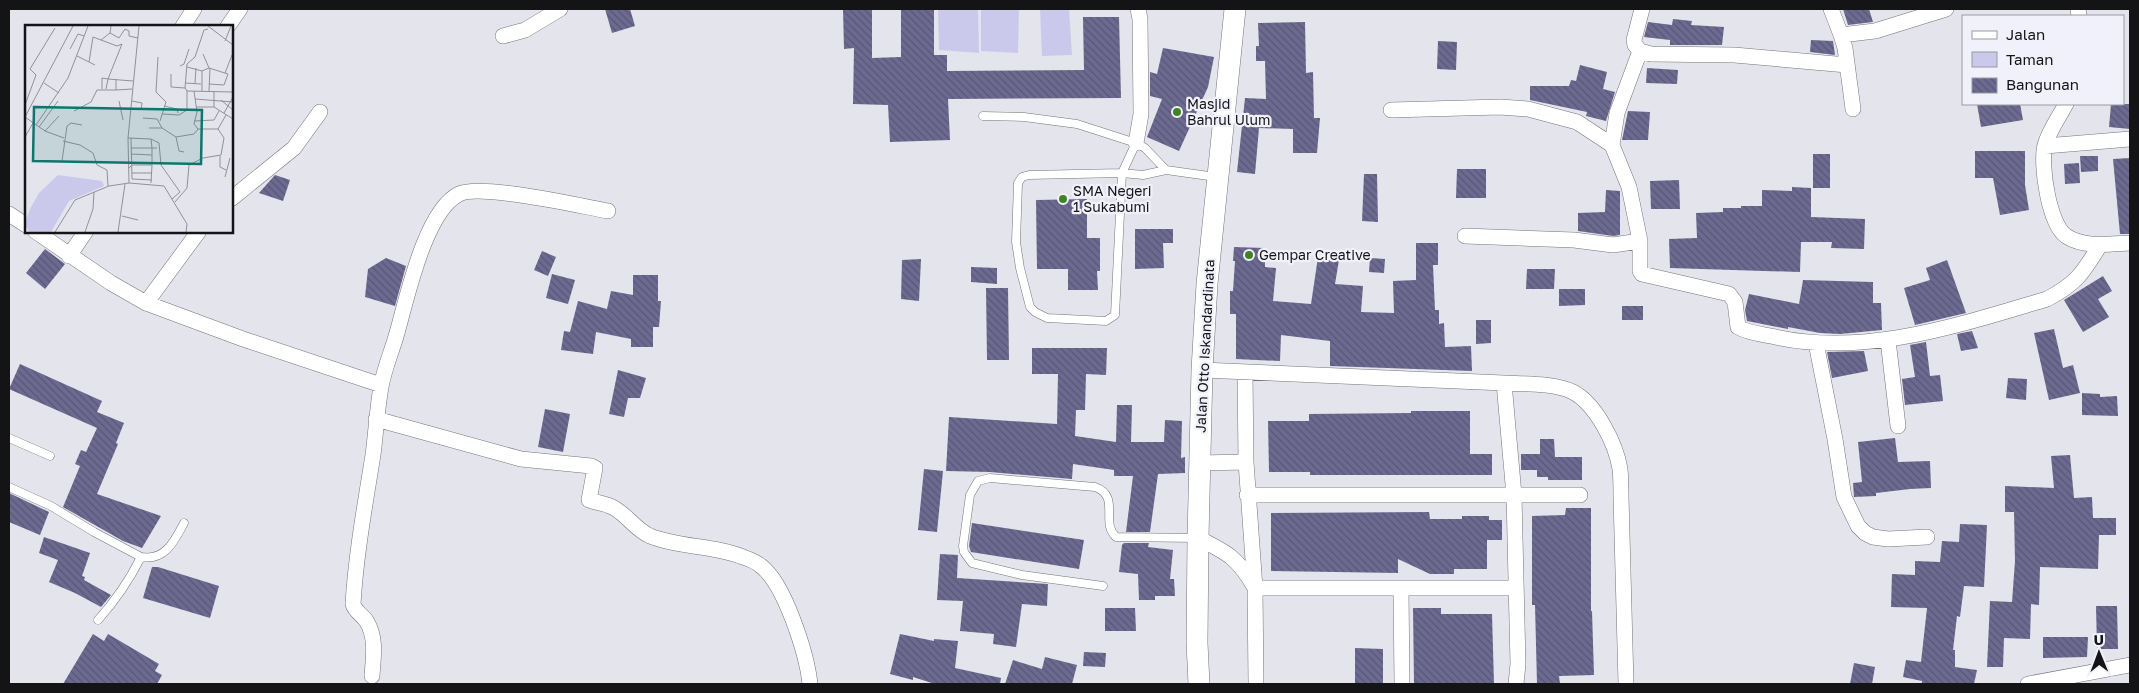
<svg xmlns="http://www.w3.org/2000/svg" width="2139" height="693" viewBox="0 0 2139 693" font-family="'Golos Text',sans-serif">
<style>
.green{fill:#cbc9eb}
.building{fill:url(#building-back-hatch)}
.lines{fill:none;stroke-linecap:round;stroke-linejoin:round}
.lane-casing{stroke:#73737b;stroke-width:9}
.street-casing{stroke:#73737b;stroke-width:16}
.secondary-casing{stroke:#73737b;stroke-width:22}
.lane{stroke:#fff;stroke-width:8}
.street{stroke:#fff;stroke-width:15}
.secondary{stroke:#fff;stroke-width:21}
.poi-dot{fill:#408224;stroke:#f1f1fb;stroke-width:2}
.labels{text-anchor:middle;stroke-width:4.5;stroke-linejoin:round;paint-order:stroke}
.poi-label{font-size:14px;fill:#141417;stroke:#f1f1fb;text-anchor:start}
.street-label{font-size:14px;fill:#141417;stroke:#f1f1fb}
.inset-road{fill:none;stroke:#919197;stroke-width:1}
.view{fill:#0f766e;fill-opacity:0.15;stroke:#0f766e;stroke-width:2.5}
.inset-edge{fill:none;stroke:#141417;stroke-width:2.5}
</style>
<defs>
<pattern id="building-back-hatch" width="6" height="6" patternUnits="userSpaceOnUse" patternTransform="scale(1.25)"><rect width="6" height="6" fill="#6d6a91"/><path d="M-1 5l2 2M0 0l6 6M5-1l2 2" fill="none" stroke="#585675"/></pattern>
</defs>
<rect width="100%" height="100%" fill="#e4e4ed"/>
<path class="green" d="M938,9H978L979,53L939,50Z
M981,9H1019L1018,53L981,51Z
M1040,9H1069L1072,55L1042,56Z"/>
<path class="building" d="M605,9H630L635,26L612,33Z
M843,9H872V58L901,57V9H934V55H947V71L1084,70L1083,17H1119L1121,98L948,99L950,140L890,142L888,105L853,104L854,48L844,49Z
M1843,9H1869L1873,22L1848,25Z
M1673,19L1692,21L1691,25L1724,27L1722,45H1670V40L1644,37L1648,22L1672,25Z
M1305,22L1306,73L1313,72L1314,118H1320L1317,153H1293V129L1259,128L1255,174L1237,172L1245,98L1266,99L1265,61H1256V46H1259L1258,23Z
M1811,40L1833,41L1835,55L1810,52Z
M1438,41L1457,42L1456,70L1437,69Z
M1163,48L1214,57L1208,87L1179,151L1147,137L1162,99L1150,96V72L1157,74Z
M1580,65L1607,72L1603,89L1615,92L1606,121L1586,116L1587,112L1530,100V86H1569L1571,80L1576,81Z
M1647,68L1678,70L1677,84L1646,83Z
M1977,104H2020L2023,120L1981,127Z
M2111,104H2130V129L2109,127Z
M1628,111L1650,112L1648,140H1622Z
M1975,151H2025V185L2029,210L2000,215L1993,178H1975Z
M1813,154H1830V188H1813Z
M2080,156H2098V171L2081,172Z
M2130,158V234H2120L2113,159Z
M2079,163L2080,183L2065,184L2064,164Z
M1457,169H1486V198H1456Z
M1364,174H1377L1378,222L1362,221Z
M275,175L290,180L283,201L259,193Z
M1679,180L1680,209H1651L1650,181Z
M1792,187L1811,188V217L1865,219L1864,249L1831,248L1832,242H1801L1800,272L1670,268L1669,239L1697,238L1696,213L1723,212V208H1741V206H1762V190L1792,191Z
M1606,190L1620,191V235L1613,236L1578,231V213L1605,212Z
M1087,199V238H1100V271H1097L1098,290H1068V269H1037L1036,200Z
M1135,229H1173V243H1163L1164,268L1135,269Z
M1416,243H1438V265H1433L1435,310H1439V324L1444,323L1445,347L1471,346L1472,371L1330,366V341L1281,335L1280,361L1236,359V314H1230V291H1233L1235,261H1233L1234,247L1265,248V267L1276,268L1273,301L1311,304L1318,257L1339,260L1335,284L1363,286L1361,312L1394,313L1393,281L1416,280Z
M45,249L65,264L45,289L26,273Z
M542,251L556,257L548,276L534,270Z
M386,258L406,266L395,306L365,297L368,269Z
M1370,258L1385,259L1384,273L1369,272Z
M921,259L919,301L901,299L902,260Z
M1947,260L1966,313L1915,325L1904,288L1930,280L1926,268Z
M971,267L997,268V284L971,282Z
M1527,269H1555L1554,289H1526Z
M552,274L575,280L568,304L546,298Z
M633,275H658V301H661L659,327H653V347H631V339L596,332L593,354L561,350L564,331L570,332L578,301L607,309L611,291L633,295Z
M2103,276L2112,291L2098,299L2109,317L2083,332L2064,300Z
M1803,280L1873,282V303H1881L1882,330L1840,334L1820,333L1788,327V329L1747,321L1745,310L1749,294L1799,304Z
M986,288H1008L1009,360H987Z
M1559,289H1585V305L1559,306Z
M1622,306H1643V320H1622Z
M1476,320H1491V343L1476,344Z
M2054,329L2063,368L2073,365L2080,393L2049,400L2034,333Z
M1972,331L1978,348L1961,351L1957,334Z
M1926,342L1930,376L1940,375L1943,401L1905,405L1902,379L1915,377L1910,345Z
M1032,348H1107L1106,375L1086,374L1085,410H1076L1075,436L1116,442L1117,405H1132L1131,442H1164L1165,420L1182,421L1181,458L1185,457V473L1158,474L1150,532H1126L1133,476H1114V470L1073,464L1072,479L990,472L946,471L949,417L1057,424L1058,374H1032Z
M1864,351L1868,371L1832,378L1827,352Z
M20,364L102,401L97,412L124,423L116,443L118,444L97,494L161,516L142,548L123,541L63,507L80,466L75,464L81,450L86,452L97,428L9,389Z
M618,370L646,378L640,398H628L624,417L609,414Z
M2008,378L2027,379L2026,400L2006,398Z
M2082,393L2100,394V397L2117,396L2118,416L2082,415Z
M545,409L570,414L563,452L538,447Z
M1411,411H1470V454H1492V475H1310V472H1269L1268,421H1309V414L1411,413Z
M1895,438L1898,462L1930,461L1931,488L1910,489L1876,493V496L1854,497L1853,483L1862,482L1858,442Z
M1540,439H1554L1555,457H1582V480H1548V477H1537V470H1521V454H1540Z
M2070,455L2074,498L2092,497L2093,518H2116V535H2099L2098,569L2040,567L2039,605L2031,604L2030,639L2004,638L2003,667H1987L1990,601L2012,602L2015,561L2014,512H2005V486L2054,488L2051,456Z
M924,469L943,471L937,532L918,530Z
M9,493L49,512L40,535L9,522Z
M1566,508H1591V611H1592L1594,675L1559,676L1560,684H1537L1535,605H1532V516L1565,515Z
M1429,512L1430,519H1462V516H1489V520H1502V540H1487V569H1454V574H1430L1398,559V573L1271,571V513Z
M972,523L1084,540L1079,569L971,552L969,546Z
M1960,524L1987,525L1984,587L1964,586L1960,617L1957,616L1953,650H1955V667L1977,670L1974,684H1922V681L1903,677L1906,660L1921,662L1927,608L1891,607L1892,574L1915,575V561L1940,562L1942,541L1959,542Z
M44,537L90,553L82,576L85,577L84,580L111,595L101,607L75,593L49,582L58,560L39,553Z
M1124,543H1149L1148,547L1173,550L1170,579H1174L1175,596H1155V600H1139L1138,574L1119,572L1122,545Z
M940,554L958,555L957,578L1048,584L1047,606L1022,604L1016,647L993,644L994,634L960,631L963,601L937,600Z
M152,567H158L219,586L210,618L143,598Z
M2096,606H2117L2118,649H2097Z
M1105,608H1135L1136,631H1105Z
M1413,608H1441V614H1492L1494,684H1414Z
M93,634L104,641L108,634L159,664L155,671L162,675L157,684H63Z
M900,634L934,641V639L958,641L955,668L1001,678L1000,684H935L913,677V680L890,674Z
M2043,637H2088L2087,657L2043,658Z
M1355,648L1383,649V684L1355,683Z
M1084,652L1106,653L1105,667L1083,666Z
M1045,657L1077,665L1072,684H1005L1013,660L1042,669Z
M1854,663L1875,667L1872,684H1850Z"/>
<g class="lines">
<g class="lane-casing">
<path id="lane" d="M983,116L1024,117L1077,124L1136,143L1145,148L1166,170
M1136,143L1122,173L1143,175L1166,170L1216,177
M1122,173L1115,315L1106,321L1047,318L1035,312L1030,307L1020,268L1016,242L1018,183L1022,177L1029,175Z
M9,438L50,456
M9,487L51,506L94,532L141,557C129,581 116,600 98,620
M141,557C165,561 174,542 184,523
M1103,586L1022,575L972,563L964,552L963,546L970,495L978,481L990,478L1095,487C1121,496 1100,523 1116,537L1196,538"/>
</g>
<g class="street-casing">
<path id="street" d="M1642,9L1634,40L1635,45L1640,51L1651,54L1734,55L1847,65
M1831,9L1841,35
M2078,9L2079,16
M183,26L194,9
M228,26L240,9
M503,36L525,30L560,9
M2066,104C2059,117 2049,131 2045,145C2040,165 2049,224 2066,236C2084,248 2110,244 2130,243
M1853,109L1845,48L1841,35L1875,31L1946,9
M1391,110L1500,107L1528,109L1577,122L1612,145L1629,187L1640,241V271L1642,274L1729,294L1735,302L1738,327C1748,333 1761,334 1771,336C1863,358 1959,325 2047,299C2076,284 2083,273 2100,245
M1136,143L1141,114L1140,19L1138,9
M1612,145L1617,113L1640,51
M2045,146L2130,139
M231,199L294,148L320,112
M9,214L26,225
M35,231L111,283L146,303L243,339L381,385
M1465,236L1574,240L1613,245L1640,241
M69,256L86,231
M146,303L199,231
M1888,340L1898,426
M1816,343L1835,439L1844,497L1858,526L1865,533L1873,537L1888,539L1927,537
M1202,370L1504,383L1514,495L1518,664L1516,684
M1245,373L1246,462L1255,588L1256,684
M1504,383C1524,384 1555,383 1573,392C1596,404 1616,444 1620,469C1621,478 1621,487 1621,496L1626,684
M376,419L521,459L591,466L595,468L589,500C597,503 606,503 614,508C627,515 636,530 650,536C680,548 714,545 743,557C749,559 756,562 761,566C785,584 807,655 810,684
M1199,463L1246,462
M1247,495H1580
M1198,538C1228,553 1238,558 1255,588H1515
M1401,589L1402,684
M372,676C373,659 377,639 367,622C363,615 355,612 353,604C356,554 365,505 373,455C376,432 377,410 381,387C384,369 392,351 397,333C407,298 425,211 459,194C480,183 580,206 608,211
M2028,684L2130,665"/>
</g>
<g class="secondary-casing">
<path id="secondary" d="M1199,684L1197,643L1198,538L1202,370L1207,284L1235,9"/>
</g>
<use href="#lane" class="lane"/>
<use href="#street" class="street"/>
<use href="#secondary" class="secondary"/>
</g>
<g class="poi-dot">
<circle cx="1177" cy="112" r="5"/>
<circle cx="1063" cy="199" r="5"/>
<circle cx="1249" cy="255" r="5"/>
</g>
<g class="labels">
<g class="poi-label">
<text x="1187" y="109">Masjid<tspan x="1187" dy="16">Bahrul Ulum</tspan></text>
<text x="1073" y="196">SMA Negeri<tspan x="1073" dy="16">1 Sukabumi</tspan></text>
<text x="1259" y="260">Gempar Creative</text>
</g>
<g class="street-label">
<text transform="translate(1205 346) rotate(-87)" y="5">Jalan Otto Iskandardinata</text>
</g>
</g>
<g transform="translate(25 25)">
<rect width="208" height="208" fill="#e4e4ed"/>
<path d="M33,150L77,156L79,161L44,176L26,207H4L0,198L5,184L14,168Z" fill="#cbc9eb"/>
<path class="inset-road" d="M114,1L103,113L104,158L139,161L162,199L161,207M183,1L208,20M183,4L179,5L170,32L162,39L160,63L162,66L208,67M85,8L94,13L100,4L104,6V11L113,13M76,15L85,8L86,1M200,16L206,1M45,24L53,9L59,11M178,29L184,43M52,31L70,40M133,32L131,67L141,77L135,96M64,37L68,12L92,21L97,19L83,54L77,53V64M155,41L159,39L164,24M162,42L177,46M177,46L184,43L203,49L199,60L184,59M200,48L207,30M146,49V62L160,63M19,58L34,68M160,58L176,59M170,58L171,43M81,64L83,54L108,56M91,65L107,64M169,66L172,87L169,99L173,104M177,66V46M184,66L185,43M189,66V82L208,94M170,74L208,77M196,75L208,85M94,76L98,95M107,76L117,78L116,85M0,80L11,50L5,44L30,3M139,81L152,84L153,88M171,82H189M49,86L66,77L72,65H91V55M199,88L208,72M137,89L154,90L162,85V66M118,93L132,94L137,103M169,96L189,95L194,86M11,100L43,53L63,1M14,102L33,76M124,103H137L151,112L169,109L173,104M173,104H193L201,90M20,106L34,91M0,112L8,98M151,112L154,126L159,127M39,113L20,106L0,92L48,1M103,113L126,114L127,123V140H107L104,143M106,113L107,154L127,155M126,114L134,118L136,140L155,167L147,174M38,116L55,120L68,128L72,140L82,145L83,161M106,123H132M106,129L127,130M195,131V142L201,145M37,136L42,101L46,98L57,100M107,148H127M200,152L205,133M126,158L127,140M150,177L162,163L164,140L178,133L196,130L199,113L193,104M97,191L113,195M30,207L50,175L84,161L104,158M60,207L68,184L69,167M93,207L100,159"/>
<path class="view" d="M9,82L177,85L176,139L8,136Z"/>
<rect width="208" height="208" class="inset-edge"/>
</g>
<rect width="2139" height="693" fill="none" stroke="#141417" stroke-width="20"/>
<rect x="1962" y="15" width="162" height="90" fill="#f1f1fb" stroke="#9999a0"/>
<rect x="1972" y="31" width="25" height="8" fill="#ffffff" stroke="#9999a0"/>
<text x="2006" y="40" font-size="15" fill="#141417">Jalan</text>
<rect x="1972" y="52" width="25" height="15" fill="#cbc9eb" stroke="#9999a0"/>
<text x="2006" y="65" font-size="15" fill="#141417">Taman</text>
<rect x="1972" y="78" width="25" height="15" fill="url(#building-back-hatch)" stroke="#9999a0"/>
<text x="2006" y="90" font-size="15" fill="#141417">Bangunan</text>
<g transform="translate(2099 653) rotate(359)" stroke="#f1f1fb" stroke-width="4" paint-order="stroke">
<path d="M0-4L9 19L0 12L-9 19Z" fill="#141417"/>
<text y="-8" font-size="14" font-weight="bold" text-anchor="middle" fill="#141417">U</text>
</g>
</svg>
